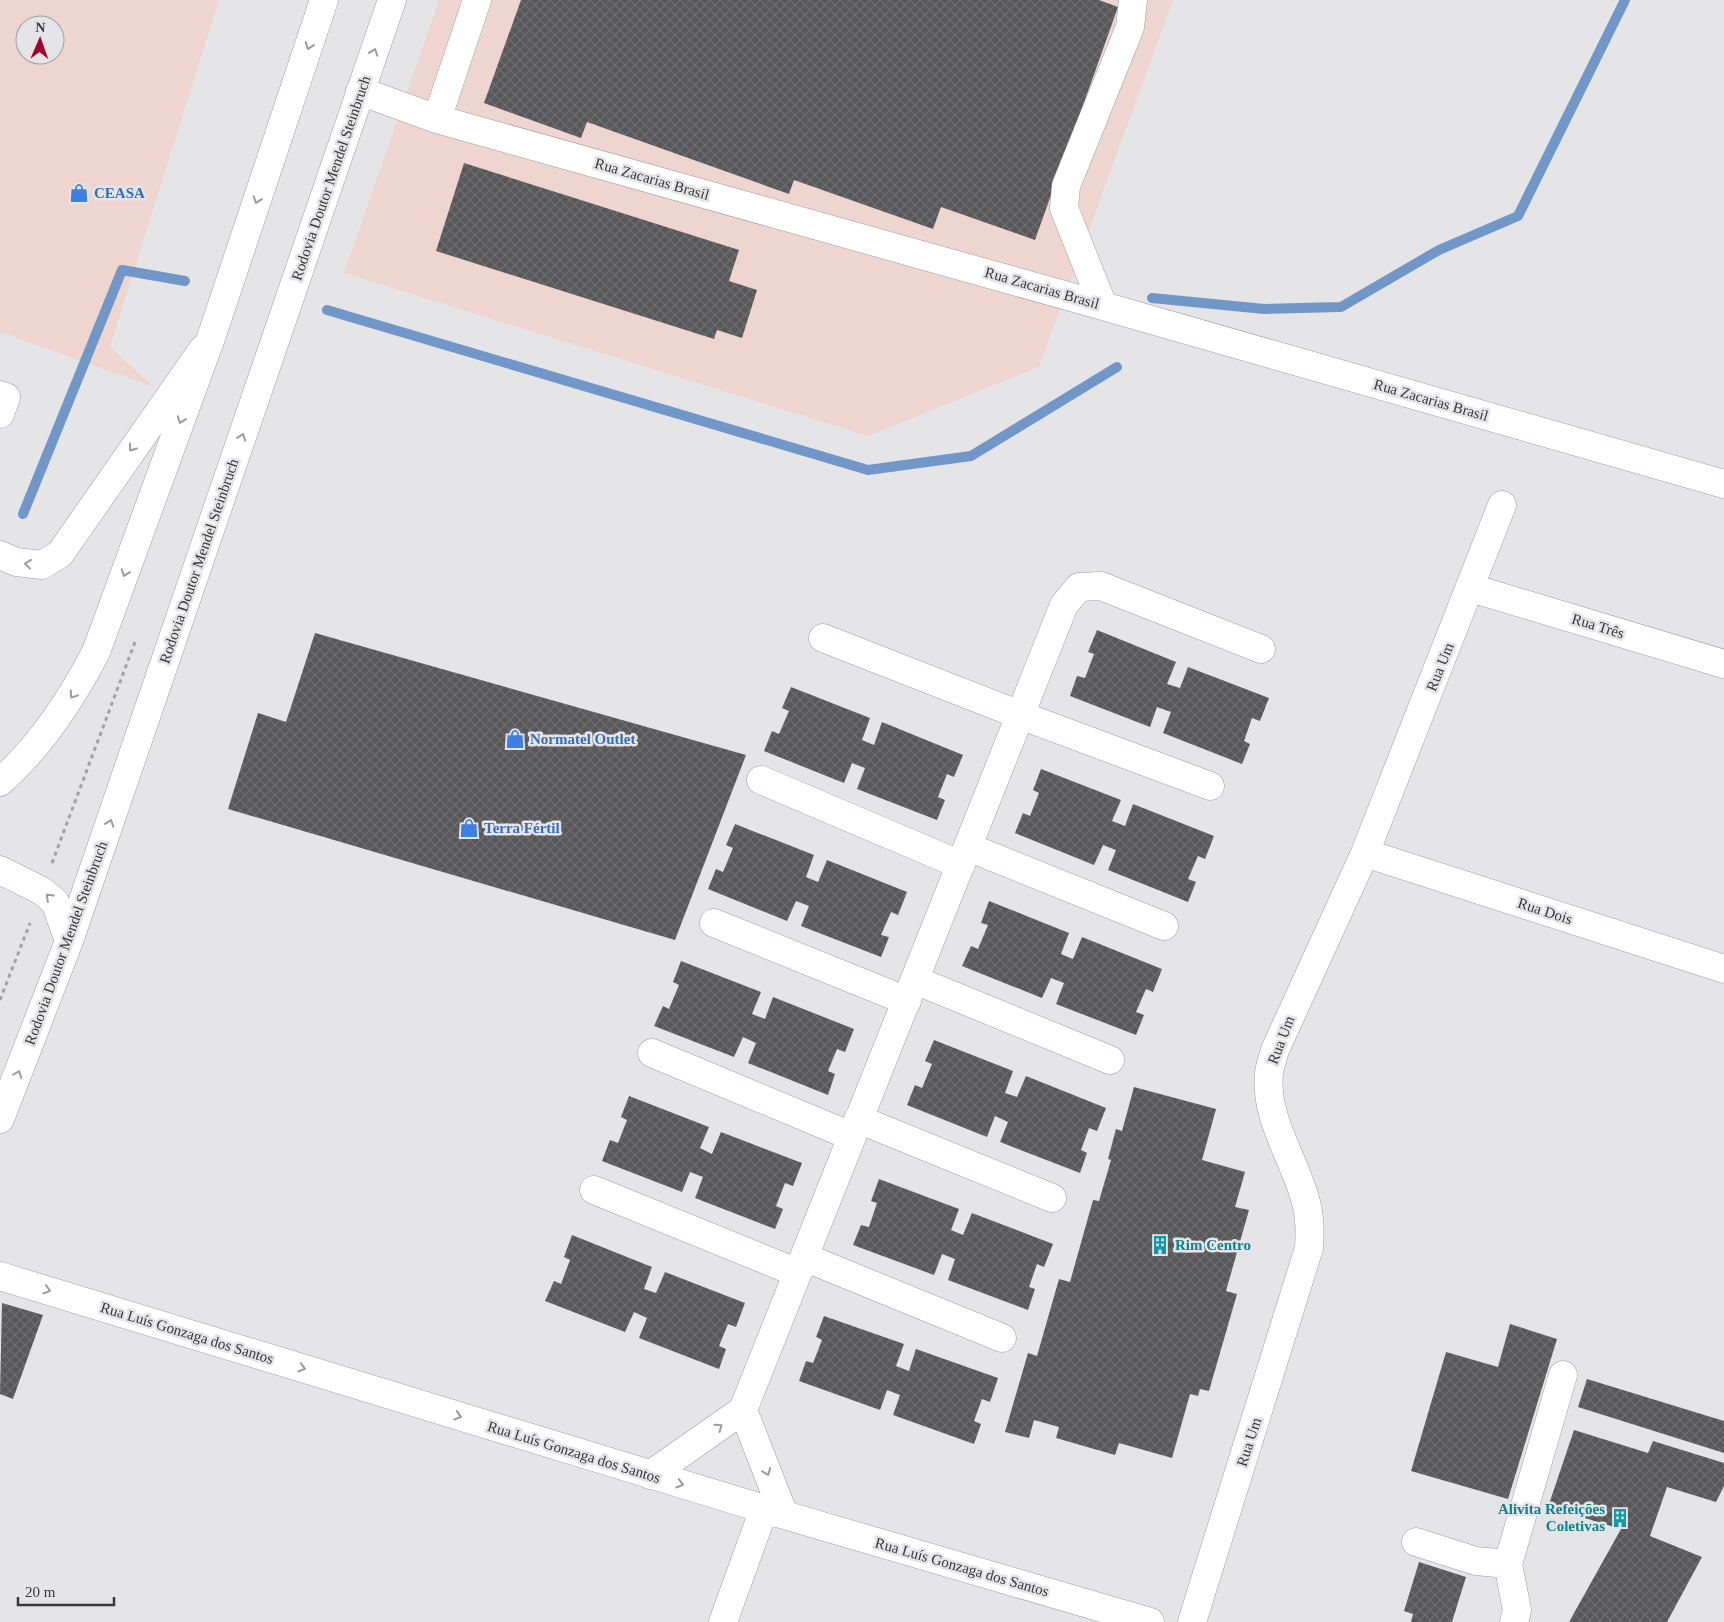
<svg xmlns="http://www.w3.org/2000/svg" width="1724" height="1622" viewBox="0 0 1724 1622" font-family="Georgia,serif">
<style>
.commercial{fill:#efd5d0;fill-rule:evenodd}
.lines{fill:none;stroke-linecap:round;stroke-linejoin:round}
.stream{stroke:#7097c7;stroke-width:10}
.building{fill:url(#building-cross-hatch)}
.minor-casing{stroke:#9d9e9f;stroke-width:29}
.highway-casing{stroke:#9d9e9f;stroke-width:29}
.path{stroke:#a2a2a4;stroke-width:3;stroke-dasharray:4 4;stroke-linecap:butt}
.minor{stroke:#fff;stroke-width:28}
.highway{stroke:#fff;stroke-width:28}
.oneway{stroke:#9c9c9c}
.labels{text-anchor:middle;stroke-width:5;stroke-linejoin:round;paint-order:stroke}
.street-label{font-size:15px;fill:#383839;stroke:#e5e5e7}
.shop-label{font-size:15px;font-weight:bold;fill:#366cbe;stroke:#e5e5e7;text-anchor:start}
.culture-label{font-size:15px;font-weight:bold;fill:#0d838f;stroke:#e5e5e7;text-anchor:start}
</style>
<defs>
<pattern id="building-cross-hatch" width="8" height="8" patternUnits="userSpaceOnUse" patternTransform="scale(1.25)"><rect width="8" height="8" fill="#58585a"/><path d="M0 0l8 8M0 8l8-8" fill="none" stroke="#6d6d6f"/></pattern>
</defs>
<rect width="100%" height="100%" fill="#e5e5e7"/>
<path class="commercial" d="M0,0H219L110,347L154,387L0,332ZM25,25H55V55H25Z
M439,0H1173L1039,367L868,436L344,273Z"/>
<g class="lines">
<path class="stream" d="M1152,298L1264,309L1341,307L1439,250L1518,216L1625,0
M327,310L868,470L971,456L1117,367
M23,514L122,270L185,281"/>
</g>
<path class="building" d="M521,0H1099L1118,7L1035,240L941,207L933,229L794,180L789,194L587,122L581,138L484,103Z
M464,163L739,250L729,281L757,290L742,338L717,330L714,339L436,251Z
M1097,630L1176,662L1167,684L1180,688L1188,667L1269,698L1260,721L1252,718L1244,741L1250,744L1242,764L1163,733L1171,712L1157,707L1150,727L1070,696L1077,676L1085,678L1094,654L1088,652Z
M315,633L746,755L675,940L228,809L258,713L286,722Z
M791,687L870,718L862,740L874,745L882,722L963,755L954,777L947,774L938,797L945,800L937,820L857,789L865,768L852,763L844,783L764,751L772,731L779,734L789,711L782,708Z
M1041,769L1121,800L1112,821L1125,826L1133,804L1214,836L1205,859L1198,856L1188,879L1196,882L1188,902L1108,870L1116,850L1103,845L1094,865L1015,833L1023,813L1030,816L1039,793L1033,790Z
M735,824L814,855L806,877L818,882L827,860L907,892L898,915L891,912L881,935L889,937L881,957L801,926L809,906L796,901L787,921L708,889L716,869L723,872L733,848L726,845Z
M989,901L1069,933L1061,954L1073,959L1082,937L1162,969L1153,992L1146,989L1136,1012L1144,1015L1136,1035L1056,1004L1064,983L1051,978L1042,998L962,966L971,946L978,949L988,925L981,923Z
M681,961L761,992L752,1014L765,1019L773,997L854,1029L845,1052L837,1049L828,1071L835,1074L828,1095L748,1063L756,1043L743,1037L734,1057L654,1026L663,1006L669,1009L679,985L673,982Z
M934,1040L1013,1071L1005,1093L1017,1097L1026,1076L1106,1108L1097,1131L1089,1128L1081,1150L1087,1153L1080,1173L1000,1142L1008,1122L995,1116L987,1137L907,1105L915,1085L922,1088L932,1064L925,1061Z
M1134,1087L1216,1109L1202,1160L1245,1172L1235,1207L1249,1210L1226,1291L1237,1294L1209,1391L1200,1389L1198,1396L1190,1394L1172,1458L1119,1443L1115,1455L1056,1438L1059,1427L1034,1420L1029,1438L1005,1432L1028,1353L1037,1356L1059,1279L1070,1282L1093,1200L1099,1201L1111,1160L1108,1159L1116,1129L1122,1131Z
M629,1096L709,1127L700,1148L712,1154L721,1132L802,1163L793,1186L785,1183L776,1206L783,1209L775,1229L695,1198L703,1177L690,1172L682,1192L602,1161L610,1140L618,1143L627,1120L621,1117Z
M879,1179L959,1209L951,1230L963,1235L972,1213L1053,1244L1044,1267L1037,1264L1029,1287L1035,1289L1028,1310L948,1280L955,1259L942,1254L934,1275L853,1245L861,1225L869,1227L877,1203L871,1201Z
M572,1235L652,1267L644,1289L656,1293L665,1272L745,1303L736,1327L728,1324L719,1346L726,1349L719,1369L639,1338L647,1318L634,1312L625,1332L545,1301L554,1281L561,1284L570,1260L564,1257Z
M2,1303L43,1315L13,1399L0,1394Z
M824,1316L904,1344L896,1366L909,1371L916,1349L998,1378L990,1402L982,1399L974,1421L981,1424L974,1444L893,1415L900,1395L887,1390L880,1410L799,1381L806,1361L813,1363L822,1340L816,1337Z
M1510,1324L1557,1339L1508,1499L1411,1471L1446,1352L1498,1367Z
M1587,1379L1724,1421V1453L1578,1407Z
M1574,1430L1648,1453L1653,1441L1724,1463V1486L1716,1502L1667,1487L1650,1536L1702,1557L1667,1622H1569L1621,1529L1548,1507Z
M1419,1562L1466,1577L1452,1622H1411L1413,1614L1404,1611Z"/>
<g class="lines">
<g class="minor-casing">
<path id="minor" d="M360,91L437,119L1103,306L1724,484
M437,119L477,0
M1103,306L1064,208L1066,186L1130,27L1133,0
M0,395L6,397L0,414
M0,555L16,562L42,565L60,554L203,349
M1471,588L1724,664
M823,638L1020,715L1210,786
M761,780L961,865
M968,847L1164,926
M1365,853L1724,969
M714,923L907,1001
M915,980L1110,1060
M652,1053L851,1136
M858,1119L1052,1198
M594,1190L798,1273
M804,1257L1002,1338
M0,1276L764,1509L1150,1622
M743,1410L784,1515
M650,1475L743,1410L1064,605L1079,587L1101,586L1261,649
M1416,1542L1476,1561L1508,1564L1517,1610L1514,1622
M1508,1564L1563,1375
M723,1622L764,1509
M1192,1622L1309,1248C1310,1234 1310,1220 1307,1206C1297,1162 1264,1120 1269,1073C1270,1065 1273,1058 1275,1050L1365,853L1502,505"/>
</g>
<g class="highway-casing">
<path id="highway" d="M0,782C41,746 71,700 96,652L211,338L324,0
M0,870L42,891L55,902L69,941
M0,1119L69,941L392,0"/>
</g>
<path class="path" d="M52,863L135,642
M0,1000L30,923"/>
<use href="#minor" class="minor"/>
<use href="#highway" class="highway"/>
</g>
<defs><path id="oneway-chevron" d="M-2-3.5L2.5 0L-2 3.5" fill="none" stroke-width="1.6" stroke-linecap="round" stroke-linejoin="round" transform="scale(1.25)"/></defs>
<g class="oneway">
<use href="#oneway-chevron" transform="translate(309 46) rotate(109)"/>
<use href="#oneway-chevron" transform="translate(374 52) rotate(-71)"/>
<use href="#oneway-chevron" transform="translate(257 200) rotate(109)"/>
<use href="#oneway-chevron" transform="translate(181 420) rotate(110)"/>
<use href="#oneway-chevron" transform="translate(242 437) rotate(-71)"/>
<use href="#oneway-chevron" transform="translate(132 448) rotate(126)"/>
<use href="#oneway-chevron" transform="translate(28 564) rotate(-173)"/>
<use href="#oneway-chevron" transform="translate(125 573) rotate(110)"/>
<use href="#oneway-chevron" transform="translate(73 695) rotate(124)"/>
<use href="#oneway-chevron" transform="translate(110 823) rotate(-71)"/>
<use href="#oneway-chevron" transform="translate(49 897) rotate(-137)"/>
<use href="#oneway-chevron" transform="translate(18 1074) rotate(-69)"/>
<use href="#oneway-chevron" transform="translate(47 1290) rotate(17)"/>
<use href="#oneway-chevron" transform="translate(302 1368) rotate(17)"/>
<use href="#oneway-chevron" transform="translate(458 1416) rotate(17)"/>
<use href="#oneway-chevron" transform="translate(719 1427) rotate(-35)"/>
<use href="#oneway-chevron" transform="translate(767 1472) rotate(69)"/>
<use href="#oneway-chevron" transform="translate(680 1484) rotate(17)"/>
</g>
<defs>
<g id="shop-bare" transform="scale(1.5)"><path d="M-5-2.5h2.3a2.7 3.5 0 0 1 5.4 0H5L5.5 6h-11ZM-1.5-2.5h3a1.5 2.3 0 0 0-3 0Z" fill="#3f7fe0" stroke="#e5e5e7" stroke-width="2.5" paint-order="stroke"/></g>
<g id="building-bare" transform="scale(1.5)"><path d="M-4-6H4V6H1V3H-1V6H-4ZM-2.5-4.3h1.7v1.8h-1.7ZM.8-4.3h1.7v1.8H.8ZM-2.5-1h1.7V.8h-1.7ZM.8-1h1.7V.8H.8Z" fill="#0f9aa8" stroke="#e5e5e7" stroke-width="2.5" paint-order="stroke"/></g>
</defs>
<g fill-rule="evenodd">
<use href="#shop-bare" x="79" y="193"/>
<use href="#shop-bare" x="515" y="739"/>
<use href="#shop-bare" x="469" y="828"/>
<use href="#building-bare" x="1160" y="1245"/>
<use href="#building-bare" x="1620" y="1518"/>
</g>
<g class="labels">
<g class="street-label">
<text transform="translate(331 178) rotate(-71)" y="5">Rodovia Doutor Mendel Steinbruch</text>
<text transform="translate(652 179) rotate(16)" y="5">Rua Zacarias Brasil</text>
<text transform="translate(1042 288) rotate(16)" y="5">Rua Zacarias Brasil</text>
<text transform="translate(1431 400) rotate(16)" y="5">Rua Zacarias Brasil</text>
<text transform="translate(199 561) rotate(-71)" y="5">Rodovia Doutor Mendel Steinbruch</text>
<text transform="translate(1598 626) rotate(17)" y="5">Rua Três</text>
<text transform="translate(1440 667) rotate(-68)" y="5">Rua Um</text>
<text transform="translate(1545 911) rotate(18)" y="5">Rua Dois</text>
<text transform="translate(66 943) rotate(-70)" y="5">Rodovia Doutor Mendel Steinbruch</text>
<text transform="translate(1281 1040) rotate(-69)" y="5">Rua Um</text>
<text transform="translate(187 1333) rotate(17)" y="5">Rua Luís Gonzaga dos Santos</text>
<text transform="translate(1249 1442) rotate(-72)" y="5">Rua Um</text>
<text transform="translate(574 1452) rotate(17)" y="5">Rua Luís Gonzaga dos Santos</text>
<text transform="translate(962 1567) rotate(16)" y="5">Rua Luís Gonzaga dos Santos</text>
</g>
<g class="shop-label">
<text x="94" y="198">CEASA</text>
<text x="530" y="744">Normatel Outlet</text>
<text x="484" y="833">Terra Fértil</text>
</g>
<g class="culture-label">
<text x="1175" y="1250">Rim Centro</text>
<text x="1605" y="1514" text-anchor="end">Alivita Refeições<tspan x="1605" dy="17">Coletivas</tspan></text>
</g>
</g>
<g transform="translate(40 40) rotate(2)"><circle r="24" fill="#e5e5e7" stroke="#a0a0a1"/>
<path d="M0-4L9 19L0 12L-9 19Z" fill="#a3042f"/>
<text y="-8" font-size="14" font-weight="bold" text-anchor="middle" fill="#383839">N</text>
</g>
<path d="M18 1597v8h96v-8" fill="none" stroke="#383839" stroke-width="2.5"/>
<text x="25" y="1597" font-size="15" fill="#383839" stroke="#e5e5e7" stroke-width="4" paint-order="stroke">20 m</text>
</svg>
